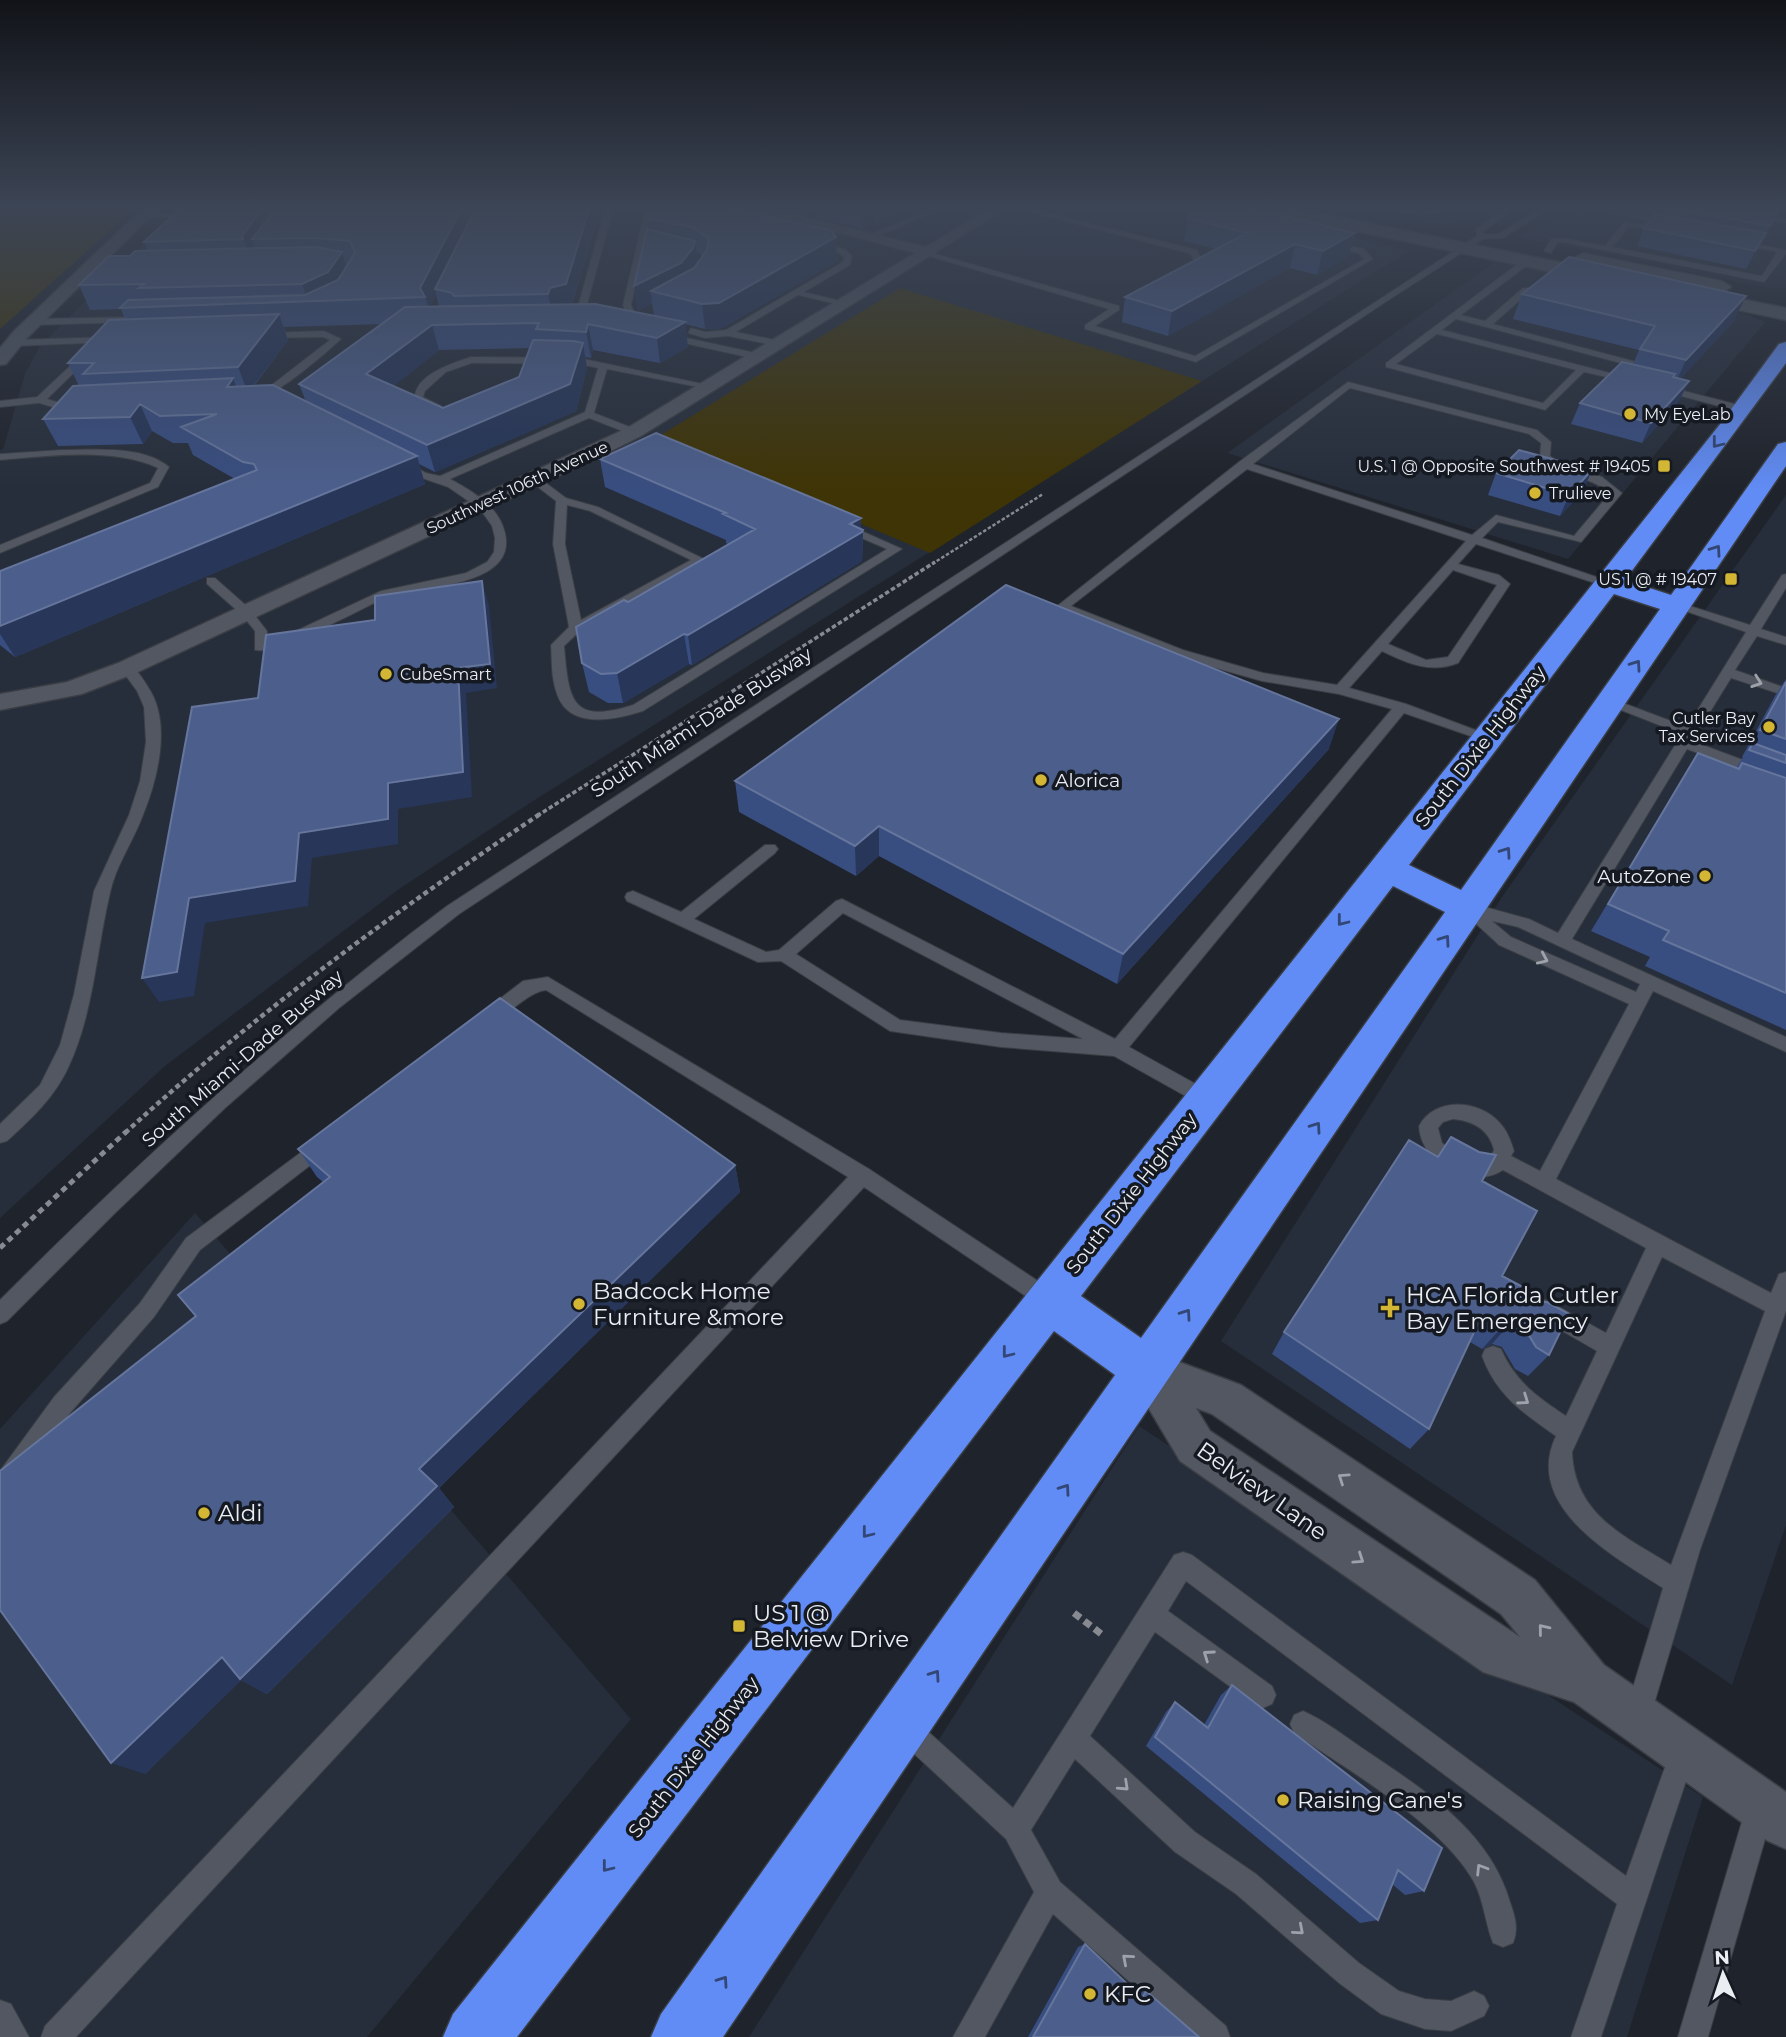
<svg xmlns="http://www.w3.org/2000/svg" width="1786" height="2037" viewBox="0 0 1786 2037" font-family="Montserrat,sans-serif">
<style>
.built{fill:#272e3b}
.green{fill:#3f3405}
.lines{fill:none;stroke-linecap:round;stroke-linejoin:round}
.lane-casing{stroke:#3a3e44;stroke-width:2}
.street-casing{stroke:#3a3e44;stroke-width:3}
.secondary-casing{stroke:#3a3e44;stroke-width:3}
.highway-casing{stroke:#3a3e44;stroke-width:3}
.path-far4{stroke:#878a91;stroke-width:2.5;stroke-dasharray:3.5 2;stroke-linecap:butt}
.path-far3{stroke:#878a91;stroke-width:3.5;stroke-dasharray:4.5 2.5;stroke-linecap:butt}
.path-far2{stroke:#878a91;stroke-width:4.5;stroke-dasharray:5 3.5;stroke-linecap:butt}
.path-far1{stroke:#878a91;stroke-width:5;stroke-dasharray:6 4.5;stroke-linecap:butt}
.path{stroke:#878a91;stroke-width:7;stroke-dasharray:8 5;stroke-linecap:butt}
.lane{fill:#525761;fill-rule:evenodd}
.street{fill:#525761;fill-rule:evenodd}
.secondary{fill:#525761;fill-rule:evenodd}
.highway{fill:#618cf5;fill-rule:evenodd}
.wall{fill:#394e80;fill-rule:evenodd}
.shaded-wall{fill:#273659}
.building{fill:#4c5f8c;stroke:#65759c;stroke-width:2}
.oneway{stroke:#334776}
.oneway2{stroke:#9ea2aa}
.poi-dot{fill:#d4b635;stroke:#151921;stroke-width:2.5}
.labels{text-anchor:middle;stroke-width:7;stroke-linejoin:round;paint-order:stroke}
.far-poi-label{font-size:16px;fill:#eaedf2;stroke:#151921;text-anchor:start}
.far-street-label{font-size:16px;fill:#eaedf2;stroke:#151921}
.street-label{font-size:19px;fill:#eaedf2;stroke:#151921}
.poi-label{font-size:19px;fill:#eaedf2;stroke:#151921;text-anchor:start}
.near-poi-label{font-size:23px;fill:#eaedf2;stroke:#151921;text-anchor:start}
.near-street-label{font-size:23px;fill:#eaedf2;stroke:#151921}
</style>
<rect width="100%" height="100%" fill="#1f232b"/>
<path class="built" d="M182,206H1218L1409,251L530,803L399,889L165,1066L0,1218V450L3,449L25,374L40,346Z
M1332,206H1484L1449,226Z
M1585,206H1786V288L1773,289L1516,237L1576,213Z
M1496,261L1748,315L1765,322L1568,559L1227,453Z
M1786,495V1525L1732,1685L1221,1341L1502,897Z
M195,1213L631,1719L367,2037H0V1429Z
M1139,1426L1703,1797L1627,2037H749Z"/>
<path class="green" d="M0,206H137L0,329Z
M900,288L1202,381L930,553L656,438Z"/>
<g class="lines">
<g class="lane-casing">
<path id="lane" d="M606,206H614L585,312L563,319V315L577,310Z
M646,206H654L631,305L635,313L649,318L646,323L628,317L623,305Z
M937,206H947L872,239L865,237Z
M1008,206H1020L1197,250L1203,264L1190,274H1184V270L1195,263L1191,254Z
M1176,206H1188L1217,214L1213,216Z
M1382,206L1428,210L1456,206C1436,219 1402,216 1382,206Z
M1508,206H1516L1483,232L1484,234H1498L1545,206H1554L1503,238L1483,239L1393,297L459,914L339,1008L225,1108L115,1213L7,1321L0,1324V1300C141,1159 287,1026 447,906L1477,236L1476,229Z
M143,214H191L195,216L140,218Z
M1748,214L1786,219V223L1751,218Z
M1624,222L1673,229L1669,231L1629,227L1612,247L1762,276L1777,252L1735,244V240L1786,250V254L1764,282L1562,242L1557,243L1551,253L1544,251L1551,239L1562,238L1605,246Z
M1326,241L1364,249L1373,259L1196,362L1085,329V325L1109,309L922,254L929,252L1119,306V310L1095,326L1195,356L1364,259L1358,253L1326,245Z
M811,242L845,249L852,256L850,265L804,292L845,302V306L798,295L736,332L780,341L782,343L777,346L728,336L705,338L688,333L691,328L705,332L726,330L843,262L844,257L839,253L811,246Z
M1535,260L1538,264L1525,267L1461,315L1485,321L1523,288H1529V292L1493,324L1633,361L1635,363L1623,376L1633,379V383L1584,372L1545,410L1386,367V363L1519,263ZM1456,319L1624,364L1614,374L1442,330ZM1437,334L1576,370L1543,403L1396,364Z
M132,317L135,322L33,325L29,322L33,319Z
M324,331L341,339C326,353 272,400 254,399V395L269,387L330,340L323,337L265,338L262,333Z
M664,333L756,353L761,356L756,359L661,338V334Z
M111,337L114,338V342L13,346L8,343L13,340Z
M84,353L92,355L47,399L67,405H83V409L66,411L39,403L0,407V401L37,397Z
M471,357L579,358L713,386L708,389L607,369L594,413L638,430V434H630L589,418L450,479C472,491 499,506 505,533C518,587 421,586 388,597C372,603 356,613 340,620C321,629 276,654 255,650V631L242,615L207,584V578H215L250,609L267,631V641L298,630L381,591L466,573L487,562L494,552L495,538L492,526L480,509L448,487L419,477L396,463L405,461L426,473L440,476L585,412L598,368L579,364L472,363L446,372L425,391L423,397L441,406V410H433L415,400C412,376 452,363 471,357Z
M1348,382L1537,430L1551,442L1550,456L1557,461L1602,477L1622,493L1581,542L1498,522L1482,538L1614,583L1604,586L1476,544L1458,564L1499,575L1510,584L1458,663C1430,674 1407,663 1382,651L1349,688L1406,704L1494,737L1492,740H1482L1404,713L1129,1047L1212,1093L1214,1098L1212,1103L1205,1105L1198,1103L1114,1056L1001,1047L890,1031L781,961L758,962L627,901L625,897L627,893L633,891L681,912L765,845H775L778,849L775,853L694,919L766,952L779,950L836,901L842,899L1115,1039L1392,709L1339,694L1262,681L1173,656L1056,607L1239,462ZM1350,388L1529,434L1541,443L1540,457C1559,477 1589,475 1610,493L1574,536L1496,515L1472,535L1253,464ZM1247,469L1466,541L1337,685L1263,673L1183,650L1071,606ZM1453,570L1497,585L1448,657L1426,660L1388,644ZM843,913L1083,1039L1001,1033L900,1020L796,954Z
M1661,385L1746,407L1747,409L1742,412L1658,390L1656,388Z
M61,450C93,450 143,445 169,467L158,487L0,553V545L150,483L158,468C112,447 49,456 0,460V454Z
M530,477H538L566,498L598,507L706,560L580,631L564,646C569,699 570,725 633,705L887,549L838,528V524H846L902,549L643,711C615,720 569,730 557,694C551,678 552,661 551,645L569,627L553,544L556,501L530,481ZM567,505L590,511L691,560L581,620L565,544Z
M1786,574V588L1761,629L1786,637V645L1757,636L1735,670L1786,688V696L1731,678L1692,741L1786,776V786L1687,749L1572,939L1786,1037V1052L1653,991L1556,1179L1771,1293L1779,1274L1786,1272V1311L1700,1550L1651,1714L1647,1723L1638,1727L1629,1723L1625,1714L1663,1588C1615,1557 1522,1507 1556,1436C1523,1413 1496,1395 1482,1356L1485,1349L1493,1346L1501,1349C1515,1381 1537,1397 1566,1416L1597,1351L1538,1317L1534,1310L1538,1303L1545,1300L1552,1303L1606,1333L1646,1248L1503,1170C1472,1191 1420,1163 1419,1126C1434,1097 1478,1099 1499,1122C1507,1130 1511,1141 1514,1151L1511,1156L1540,1171L1629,1004L1499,945L1459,908L1467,902L1529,919L1558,933L1682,734L1603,703L1610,699L1615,700L1687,727L1746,632L1671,606L1677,602L1750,625L1782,575ZM1492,921L1518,927L1640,984L1636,992L1511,937ZM1453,1119C1473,1121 1489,1129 1494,1150L1489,1159L1464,1158L1442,1143L1438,1128L1443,1122ZM1662,1257L1765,1311L1671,1565C1623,1535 1575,1515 1572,1452Z
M127,664C136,667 143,679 148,687C172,722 158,778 143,815C133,842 116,865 110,893C96,952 94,1013 68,1068C54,1098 31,1119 7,1141L0,1143V1124L40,1085L60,1045L74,994L94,891L129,815L140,781L146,742L144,707L137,691L120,668Z
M548,977L869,1169L1056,1293L1059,1300L1056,1307L1049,1310L1042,1307L864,1187L76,2037H41L45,2026L848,1177L546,990C523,993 501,1026 484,1021L481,1016L484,1011L523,981Z
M323,1136L330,1138L333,1144L330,1150L200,1250L154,1317L70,1413L8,1499L0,1503V1471L54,1397L140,1303L186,1238Z
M1183,1552L1192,1555L1626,1876L1674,1742L1683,1738L1692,1742L1696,1751L1601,2037H1571L1617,1904L1186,1581L1168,1611L1272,1686L1276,1695L1272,1704L1263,1708L1254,1704L1155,1632L1090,1736L1195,1832L1256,1874L1359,1963L1399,1991L1425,1999L1451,2001L1474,1991L1484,1996L1489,2006L1484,2016L1451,2031L1425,2029L1381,2014L1339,1983L1236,1894L1175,1852L1075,1759L1031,1830L1060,1882L1226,2026L1230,2037H1192L1053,1914L985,2037H953L1034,1892L1006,1839L896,1737L892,1728L896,1719L905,1715L914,1719L1013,1808L1174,1555Z
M1303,1711C1324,1720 1343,1735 1362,1748C1421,1788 1489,1829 1510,1902C1515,1916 1519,1929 1513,1943L1503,1947L1493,1943C1485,1923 1484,1901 1474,1882C1442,1824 1349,1771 1294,1733L1290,1724L1294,1715Z
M1760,1794L1770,1798L1774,1808L1708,2037H1678L1746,1808L1750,1798Z
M0,2000L11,2004L29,2037H0Z"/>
</g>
<g class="street-casing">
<path id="street" d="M150,206H166L148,219L26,339L6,364L0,365V348L14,331L138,213Z
M738,206H761L926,247L993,206H1010L641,436L601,456L136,673L82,694L0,710V694L67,682L118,663L627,428L915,253Z
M1147,1350L1241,1385L1535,1580L1604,1665L1786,1792V1849L1768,1841L1574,1702L1483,1672L1180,1461L1126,1370L1132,1356ZM1196,1408L1212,1414L1501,1614L1520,1637L1210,1431Z"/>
</g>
<g class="secondary-casing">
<path id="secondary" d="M1253,206H1284L1608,272L1617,278L1608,284L1261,211Z
M1583,253L1722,281L1731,287L1722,293L1577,262L1574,258Z
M1691,289L1786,308V320L1684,299L1682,295L1684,291Z"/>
</g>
<g class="highway-casing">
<path id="highway" d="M1786,342V363L1625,580L1671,595L1778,444L1786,442V466L723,2037H651L661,2014L1115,1375L1054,1331L517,2037H443L453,2014L1721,423L1779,344ZM1614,594L1660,609L1461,890L1409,865ZM1393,886L1445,912L1141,1338L1081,1296Z"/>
</g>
<path class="path-far4" d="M932,564L1043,494"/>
<path class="path-far3" d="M537,816L935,562"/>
<path class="path-far2" d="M125,1133C255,1014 394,912 540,814"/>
<path class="path-far1" d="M0,1248L127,1131"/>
<path class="path" d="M1074,1613L1104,1636"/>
<use href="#lane" class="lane"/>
<use href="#street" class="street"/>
<use href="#secondary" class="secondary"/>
<use href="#highway" class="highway"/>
</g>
<path class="wall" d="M601,206L572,304L654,315L652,303L638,311L634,286L648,229L647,219L836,237L837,261L722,328L705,329L685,324L688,347L660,363L593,350L591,358L585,357L587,368L576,411L435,472L419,464L425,484L15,657L0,645V571L235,479L193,455L188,443H173L152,431L143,444L58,446L43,419L79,386L68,363L125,319L121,309L90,310L79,285L130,256L148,251L144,242ZM697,252L702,256L698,262ZM436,294L439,307H430ZM383,324L299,384L306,402L254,386L288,340L284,327ZM530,348L519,377L443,408L393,386L439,350Z
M816,206H917L879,223L875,222L863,229L816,217Z
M1604,206H1780L1762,243L1746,269L1637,246L1644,228L1649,221L1602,212Z
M1188,218L1349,256L1317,275L1290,268L1168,336L1122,322L1125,297L1216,249L1184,241Z
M1522,294L1734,321L1680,379L1689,381L1679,401L1642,443L1571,424L1580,403L1633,364L1639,350L1513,319Z
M600,459L861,529L863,530L862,561L692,665L689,664L623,703H608L589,692L582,663L628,602L728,544L726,543V540L605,487Z
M1592,470L1582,492L1560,516L1488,495L1496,473Z
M1786,679V1030L1645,966L1650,957L1591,931L1698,753L1736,768L1743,757H1742L1775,696Z
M1329,749L1117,984L879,856L856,876L739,812L735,781Z
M298,1149L735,1165L740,1192L439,1488L454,1507L267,1694L241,1680L145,1774L196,1316L323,1182L317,1177Z
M1482,1181L1502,1276L1518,1293L1549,1355L1528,1376L1515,1369L1502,1347L1492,1344L1482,1349L1470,1342L1429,1429L1410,1449L1272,1354L1284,1332Z
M1232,1685L1424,1891L1405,1895L1392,1884L1378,1920L1360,1923L1146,1746L1166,1712L1175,1702L1204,1725L1221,1695Z
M1085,1944L1136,1993L1137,1992L1146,1991L1199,2037H1028L1078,1947Z"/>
<path class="shaded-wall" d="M264,206H288L252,239L256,252L252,263L242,236Z
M463,206H478L435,289L436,294L429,309L425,297L420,288Z
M590,206H601L570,309L553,319L548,294Z
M863,206H875V222L863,229Z
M879,206H917L879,223Z
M1355,233L1349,256L1317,275L1323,251Z
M1766,233L1757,251L1746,269L1755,251Z
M836,237L837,261L722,328L705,329L702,304Z
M695,241L698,264L696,272L651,291L652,303L638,311L634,286Z
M1295,244L1290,268L1168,336L1172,311Z
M342,252L349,276L308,301L302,284Z
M1746,296L1734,321L1674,386L1686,360Z
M279,314L288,340L248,393L238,367Z
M685,322L688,347L660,363L657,338Z
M588,324L593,350L591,358L586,332Z
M432,325L439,350L375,401L366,374Z
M583,343L587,368L576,411L435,472L427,445Z
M233,378L243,405L227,387Z
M1689,381L1679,401L1642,443L1651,423Z
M140,404L152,431L143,444L130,417Z
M417,456L425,484L15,657L0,634V626Z
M1592,470L1582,492L1560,516L1569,495Z
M861,518V533L863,530L862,561L692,665L688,635L850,524Z
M482,581L489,606L497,688L466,693L472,797L398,809V844L312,858L308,906L205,923L194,996L159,1002L142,978L189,898L299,833L388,783L458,668Z
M684,634L689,664L623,703L617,673Z
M1339,719L1329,749L1117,984L1123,954Z
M879,826V856L856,876L855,846Z
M735,1165L740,1192L439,1488L454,1507L267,1694L241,1680L145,1774L111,1763Z
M1512,1321L1492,1344L1482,1349L1502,1327Z"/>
<path class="building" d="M183,206H264L242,236L243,239L144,242Z
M278,206H463L420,288L425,297L120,308L128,300L305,295L338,280L355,253L350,241L317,238L252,239Z
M477,206H590L566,284L550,288L548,294L454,296L452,293L435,289Z
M651,206H724L832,231L836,237L719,303L702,304L651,291L694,268L707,250L709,239L692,227L647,219Z
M1191,206H1241L1355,233L1323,251L1295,244L1172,311L1125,297L1247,233L1188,218Z
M1660,206H1773L1780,207L1770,226Z
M1655,214L1766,233L1755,251L1644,228Z
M647,229L695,241L693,248L681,263L634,286Z
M316,247L342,252L328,272L302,284L139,288L144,284L79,285L109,256H130L135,251Z
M1569,257L1746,296L1686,360L1640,349L1655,326L1522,294Z
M595,304L685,322L657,338L588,324L586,332L536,329L539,323L432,325L366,374L443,408L519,377L533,340L574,341L583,343L570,384L427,445L299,384L405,307Z
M279,314L238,367L83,374L94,363H68L109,320Z
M1622,362L1675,374L1673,377L1689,381L1651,423L1580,403Z
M233,378L227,387L273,385L417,456L0,626V571L257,470L254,464L243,462L181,427L217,414L160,416L140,404L130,417L43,419L73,386Z
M656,433L861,518L850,524L863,530L862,532L688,635L684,634L617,673L601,674L582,663L576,627L624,600L628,602L755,529L723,514L726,513L600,459Z
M1519,450L1592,470L1569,495L1496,473Z
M482,581L490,664L458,668L463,772L388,783V819L299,833L295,881L189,898L177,972L142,978L192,707L258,698L266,635L375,620V596Z
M1006,585L1339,719L1123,954L879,826L855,846L735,781Z
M1786,682V739L1760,730Z
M1753,743L1786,755V763L1749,750Z
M1698,753L1739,769L1742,763L1786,778V993L1663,940L1669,931L1608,904Z
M500,998L735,1165L419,1469L437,1486L240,1679L222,1657L111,1763L0,1610V1471L196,1316L178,1295L330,1177L298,1149Z
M1451,1137L1479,1152L1496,1155L1482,1181L1537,1211L1502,1276L1521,1286L1518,1293L1524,1302H1547L1569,1314L1549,1355L1536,1347L1522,1324L1512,1321L1502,1327L1482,1315L1429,1429L1284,1332L1409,1140L1438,1157Z
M1232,1685L1442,1848L1424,1891L1398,1870L1378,1920L1155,1737L1175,1702L1208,1728Z
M1085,1944L1142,1998L1146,1991L1199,2037H1033Z"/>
<defs><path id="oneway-chevron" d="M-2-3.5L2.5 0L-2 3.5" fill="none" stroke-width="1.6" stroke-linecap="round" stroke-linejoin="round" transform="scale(1.75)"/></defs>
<g class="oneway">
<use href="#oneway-chevron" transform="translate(1717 443) rotate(128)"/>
<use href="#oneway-chevron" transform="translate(1716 550) rotate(-55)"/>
<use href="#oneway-chevron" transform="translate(1636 665) rotate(-55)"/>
<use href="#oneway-chevron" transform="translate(1506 852) rotate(-55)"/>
<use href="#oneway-chevron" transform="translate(1342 921) rotate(128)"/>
<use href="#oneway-chevron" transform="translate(1445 940) rotate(-55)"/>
<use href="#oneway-chevron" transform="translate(1316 1127) rotate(-55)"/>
<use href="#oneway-chevron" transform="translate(1186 1314) rotate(-55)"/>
<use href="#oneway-chevron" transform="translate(1007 1353) rotate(128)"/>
<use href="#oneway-chevron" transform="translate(1065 1489) rotate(-55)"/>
<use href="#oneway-chevron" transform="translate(867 1533) rotate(128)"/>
<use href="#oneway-chevron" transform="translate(935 1675) rotate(-55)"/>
<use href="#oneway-chevron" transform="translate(607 1867) rotate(128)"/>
<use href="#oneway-chevron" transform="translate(723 1981) rotate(-55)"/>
</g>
<g class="oneway2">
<use href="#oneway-chevron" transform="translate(1757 682) rotate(19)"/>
<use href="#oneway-chevron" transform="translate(1543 959) rotate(24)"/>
<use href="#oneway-chevron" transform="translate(1524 1400) rotate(35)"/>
<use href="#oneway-chevron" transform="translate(1343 1478) rotate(-146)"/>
<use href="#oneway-chevron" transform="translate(1359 1559) rotate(34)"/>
<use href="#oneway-chevron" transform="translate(1543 1629) rotate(-129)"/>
<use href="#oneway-chevron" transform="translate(1208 1655) rotate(-145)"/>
<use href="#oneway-chevron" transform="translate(1124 1786) rotate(43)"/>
<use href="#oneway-chevron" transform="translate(1481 1869) rotate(-122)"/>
<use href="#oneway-chevron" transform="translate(1299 1930) rotate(41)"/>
<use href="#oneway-chevron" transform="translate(1127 1959) rotate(-139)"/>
</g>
<linearGradient id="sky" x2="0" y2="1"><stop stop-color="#111318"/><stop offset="0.42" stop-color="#3c4555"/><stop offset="1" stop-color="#3c4555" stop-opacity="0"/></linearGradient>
<rect width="1786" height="491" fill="url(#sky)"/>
<g class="poi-dot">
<circle cx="1630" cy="414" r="7"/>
<rect x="1657" y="459" width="14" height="14" rx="3.5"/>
<circle cx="1535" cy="493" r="7"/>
<rect x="1724" y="572" width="14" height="14" rx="3.5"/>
<circle cx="386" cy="674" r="7"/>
<circle cx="1769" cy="727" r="7"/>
<circle cx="1041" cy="780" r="7"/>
<circle cx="1705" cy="876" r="7"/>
<circle cx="579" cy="1304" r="7"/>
<path d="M1386.5 1297.5h7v7h7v7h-7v7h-7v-7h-7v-7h7z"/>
<circle cx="204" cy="1513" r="7"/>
<rect x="732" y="1619" width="14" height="14" rx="3.5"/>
<circle cx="1283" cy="1800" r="7"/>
<circle cx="1090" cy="1994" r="7"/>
</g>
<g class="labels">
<g class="far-poi-label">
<text x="1644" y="420">My EyeLab</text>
<text x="1650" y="472" text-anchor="end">U.S. 1 @ Opposite Southwest # 19405</text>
<text x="1549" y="499">Trulieve</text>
<text x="1717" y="585" text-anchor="end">US 1 @ # 19407</text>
<text x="400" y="680">CubeSmart</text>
<text x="1755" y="724" text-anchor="end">Cutler Bay<tspan x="1755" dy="18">Tax Services</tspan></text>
</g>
<g class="far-street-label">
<text transform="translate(517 487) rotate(-25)" y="6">Southwest 106th Avenue</text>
</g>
<g class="street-label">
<text transform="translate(701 722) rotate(-33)" y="7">South Miami-Dade Busway</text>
<text transform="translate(1480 746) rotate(-52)" y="7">South Dixie Highway</text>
<text transform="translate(242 1058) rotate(-41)" y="7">South Miami-Dade Busway</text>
<text transform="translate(1131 1193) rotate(-52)" y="7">South Dixie Highway</text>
<text transform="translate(693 1757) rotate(-52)" y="7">South Dixie Highway</text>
</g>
<g class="poi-label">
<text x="1055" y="787">Alorica</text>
<text x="1691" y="883" text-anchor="end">AutoZone</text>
</g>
<g class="near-poi-label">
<text x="593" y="1299">Badcock Home<tspan x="593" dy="26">Furniture &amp;more</tspan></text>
<text x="1406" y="1303">HCA Florida Cutler<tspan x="1406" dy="26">Bay Emergency</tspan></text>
<text x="218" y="1521">Aldi</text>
<text x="753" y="1621">US 1 @<tspan x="753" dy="26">Belview Drive</tspan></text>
<text x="1297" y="1808">Raising Cane's</text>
<text x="1104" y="2002">KFC</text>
</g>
<g class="near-street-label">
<text transform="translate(1262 1491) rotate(35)" y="8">Belview Lane</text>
</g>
</g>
<g transform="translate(1723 1974) rotate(357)" stroke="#151921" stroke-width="5" paint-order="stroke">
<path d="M0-5L12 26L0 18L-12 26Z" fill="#eaedf2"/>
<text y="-10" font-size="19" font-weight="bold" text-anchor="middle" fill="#eaedf2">N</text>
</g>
</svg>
